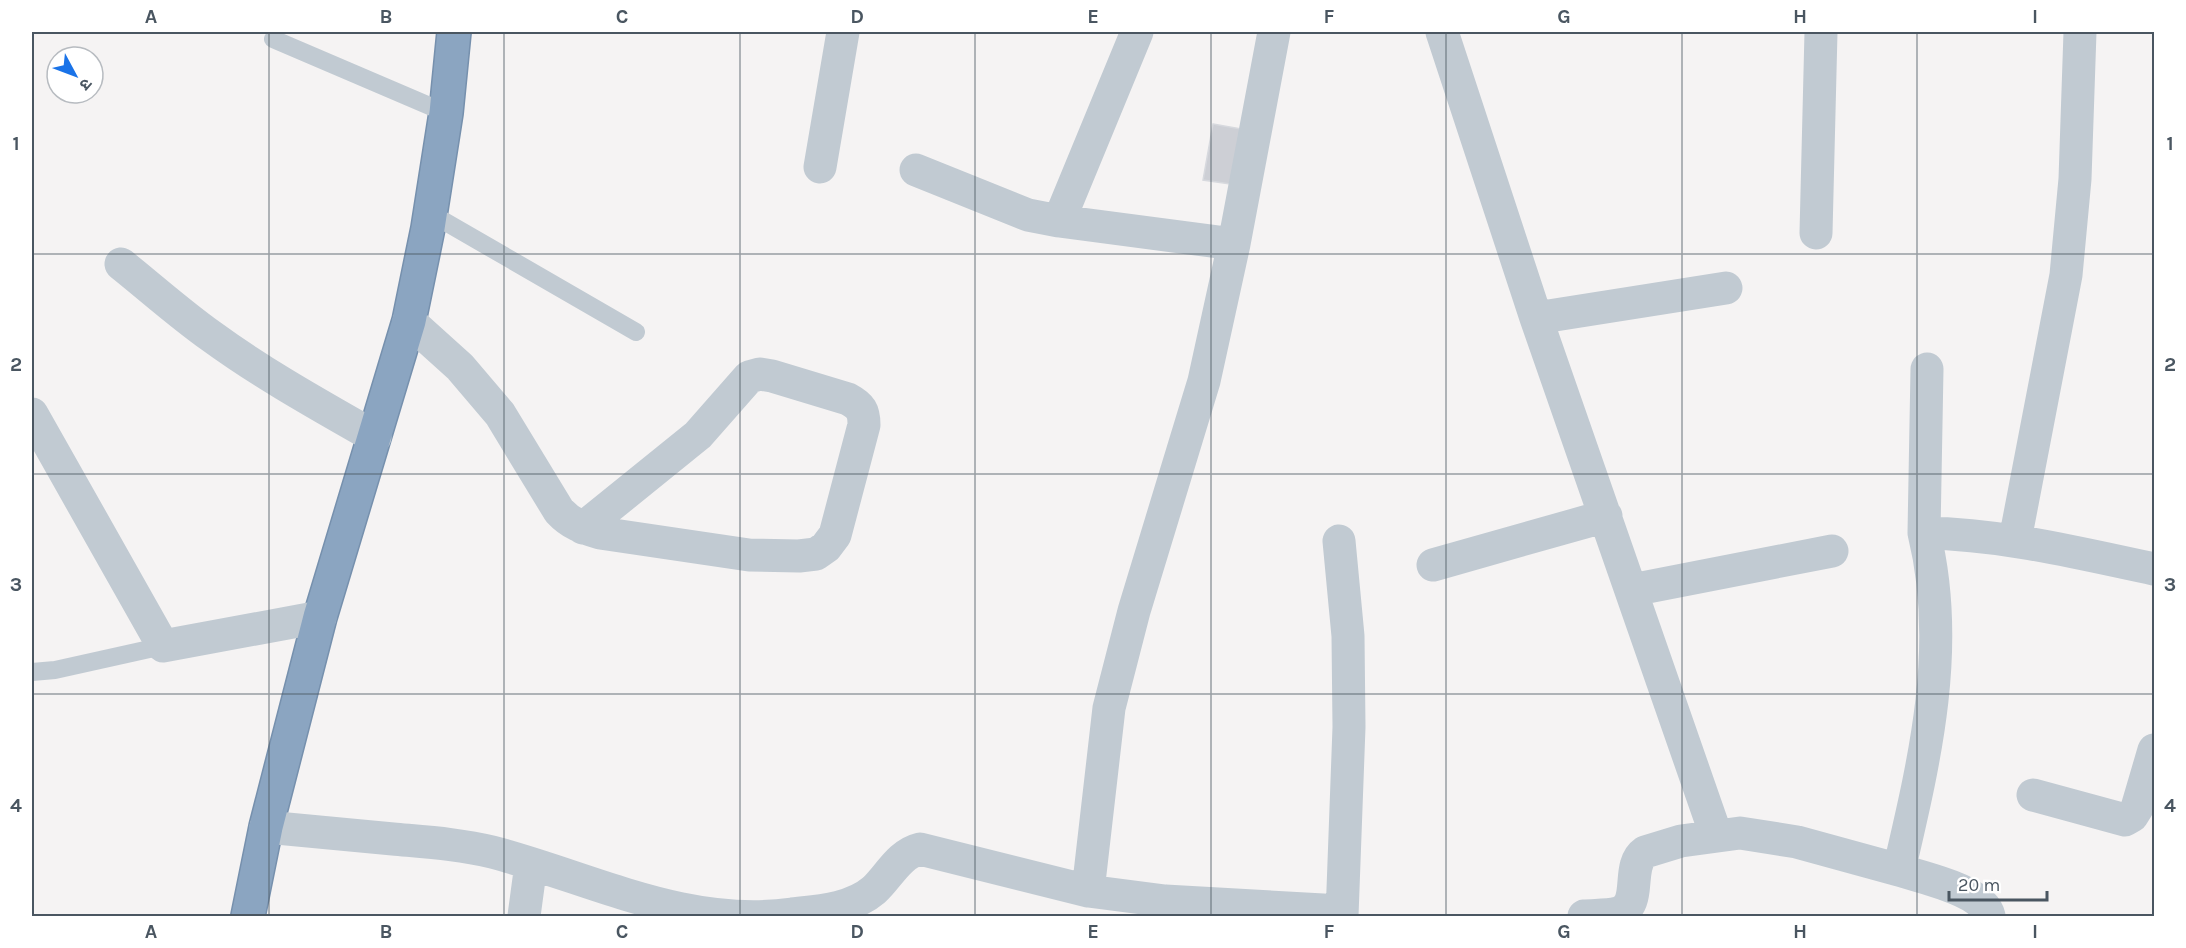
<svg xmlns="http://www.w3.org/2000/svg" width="2186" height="948" viewBox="0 0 2186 948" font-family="Karla,'Noto Sans Devanagari',sans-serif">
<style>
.building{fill:#cdcfd5;stroke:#d7d9de;stroke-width:1.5}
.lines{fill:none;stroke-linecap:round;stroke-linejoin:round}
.highway-casing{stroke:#7690ad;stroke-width:36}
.lane{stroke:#c1cad2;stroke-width:18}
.street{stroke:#c1cad2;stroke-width:33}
.highway{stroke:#8ba5c1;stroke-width:33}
.grid{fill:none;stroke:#4a5661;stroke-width:1.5;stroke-opacity:0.55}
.neatline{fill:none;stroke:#4a5661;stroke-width:2}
.grid-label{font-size:20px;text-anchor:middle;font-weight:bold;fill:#4a5661}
</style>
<rect width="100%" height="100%" fill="#f5f3f3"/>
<path class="building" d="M1213,124L1253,131L1244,186L1203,180Z"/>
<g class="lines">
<g class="highway-casing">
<path id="highway" d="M248,916L266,827L320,617L409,321L428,228L446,113L454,32"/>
</g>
<path class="lane" d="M273,39L446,113
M430,213L636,332
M32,672L55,670L163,646"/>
<path class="street" d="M1442,32L1536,318L1716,835
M820,167L843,32
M916,170L1028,215L1059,221L1234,244
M1059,221L1137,32
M1816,233L1821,32
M121,264C151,288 180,314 211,336C263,374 319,405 375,437
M1536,318L1726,288
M409,321L460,367L500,414L559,511C571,524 583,528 600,533L749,555L799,556L816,554L826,547L835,535L864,425C864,411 861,406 848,399L772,376L760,374L749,377L698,435L583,528
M32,414L163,646L320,617
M1924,533L1927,369
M2015,540L2066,275L2075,179L2080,32
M1339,541L1348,636L1349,727L1342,916
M1433,565L1606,516
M1632,590L1832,551
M2033,795L2125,820L2132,816L2137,808L2154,750
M266,827C308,831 351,835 393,839C426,842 460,844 492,852C591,878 686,929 792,914C819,911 852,909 874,890C889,876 899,854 920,849L1088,891L1165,901L1341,911
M1899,870C1924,878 1983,890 1989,916
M1088,891L1109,708L1134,611L1204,381L1234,244L1274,32
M524,916L531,864
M1584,916C1595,915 1607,916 1618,913C1644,905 1625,866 1645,852L1681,841L1740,833L1797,842L1899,870C1925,759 1952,646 1924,533C2002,534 2078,553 2154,569"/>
<use href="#highway" class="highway"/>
</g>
<path class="grid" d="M269,32V916M504,32V916M740,32V916M975,32V916M1211,32V916M1446,32V916M1682,32V916M1917,32V916M32,254H2154M32,474H2154M32,694H2154"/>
<rect width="2186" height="948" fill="none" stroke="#ffffff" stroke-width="66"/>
<g transform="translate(75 75) rotate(131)"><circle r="28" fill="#ffffff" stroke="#b7bbc0" stroke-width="1.5"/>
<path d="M0-4.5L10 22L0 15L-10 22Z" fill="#1a73e8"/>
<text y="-9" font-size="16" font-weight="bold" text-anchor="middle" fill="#4a5661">उ</text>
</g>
<path d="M1949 891v9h98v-9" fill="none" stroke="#4a5661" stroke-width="3"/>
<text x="1958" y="891" font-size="18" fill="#4a5661" stroke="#ffffff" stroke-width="4.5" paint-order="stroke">20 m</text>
<rect x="33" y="33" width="2120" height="882" class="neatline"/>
<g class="grid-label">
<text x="151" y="23">A</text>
<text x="386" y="23">B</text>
<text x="622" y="23">C</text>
<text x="857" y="23">D</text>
<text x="1093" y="23">E</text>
<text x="1329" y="23">F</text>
<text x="1564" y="23">G</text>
<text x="1800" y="23">H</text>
<text x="2035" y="23">I</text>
<text x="16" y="150">1</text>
<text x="2170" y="150">1</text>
<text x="16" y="371">2</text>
<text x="2170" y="371">2</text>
<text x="16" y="591">3</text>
<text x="2170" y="591">3</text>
<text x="16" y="812">4</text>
<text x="2170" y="812">4</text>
<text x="151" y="938">A</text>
<text x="386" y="938">B</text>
<text x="622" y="938">C</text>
<text x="857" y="938">D</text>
<text x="1093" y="938">E</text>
<text x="1329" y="938">F</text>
<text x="1564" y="938">G</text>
<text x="1800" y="938">H</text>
<text x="2035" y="938">I</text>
</g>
</svg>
